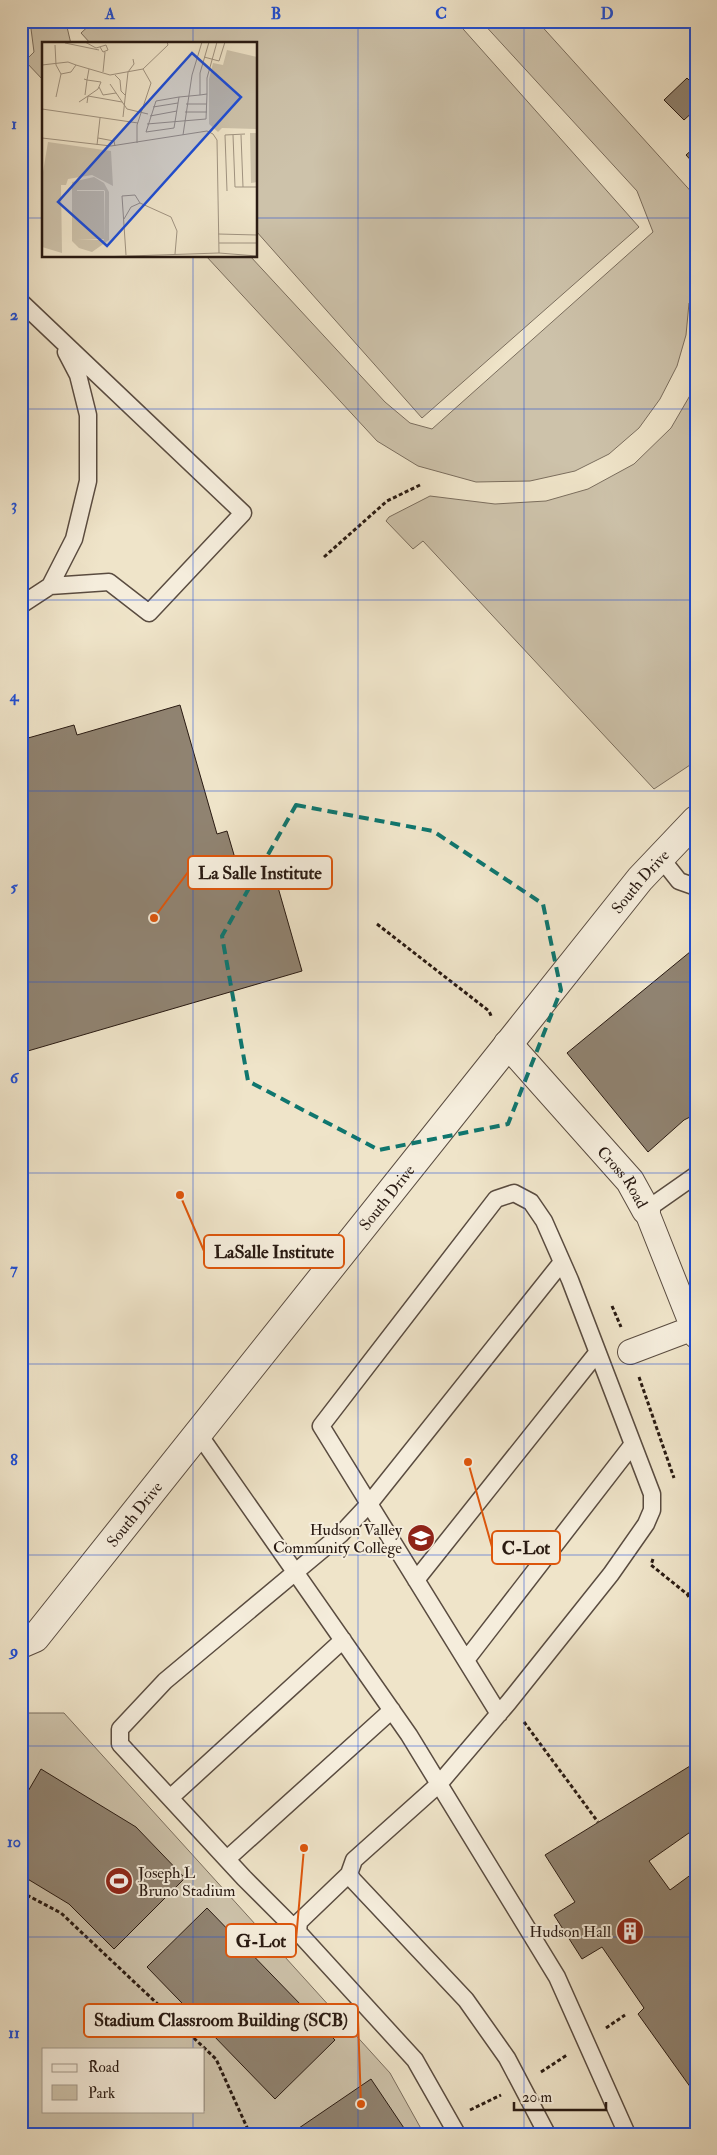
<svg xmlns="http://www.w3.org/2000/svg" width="717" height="2155" viewBox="0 0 717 2155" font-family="'IM FELL Double Pica',serif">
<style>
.green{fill:#cdc2aa;stroke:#7b6e5e;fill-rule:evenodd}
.building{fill:#908371;stroke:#291a12}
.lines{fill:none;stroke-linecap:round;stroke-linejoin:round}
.service-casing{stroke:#5a4c40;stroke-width:19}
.pedestrian-casing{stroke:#5a4c40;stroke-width:26}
.minor-casing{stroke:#5a4c40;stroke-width:30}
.path{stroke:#291a12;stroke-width:3;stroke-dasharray:4 2.5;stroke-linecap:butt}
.service{stroke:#f5eddc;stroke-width:16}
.pedestrian{stroke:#f5eddc;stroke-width:24}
.minor{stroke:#f5eddc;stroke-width:28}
.marked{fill:none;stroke:#0f766e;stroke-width:4;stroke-dasharray:10 6;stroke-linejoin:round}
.grid{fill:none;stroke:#1d4ed8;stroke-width:1;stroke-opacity:0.55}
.labels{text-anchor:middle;stroke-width:4;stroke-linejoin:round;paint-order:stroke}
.street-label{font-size:16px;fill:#291a12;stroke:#f5eddc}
.poi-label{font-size:16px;fill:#291a12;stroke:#f5eddc;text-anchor:end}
.inset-road{fill:none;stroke:#a09380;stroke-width:1}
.view{fill:#1d4ed8;fill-opacity:0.15;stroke:#1d4ed8;stroke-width:2.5}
.inset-edge{fill:none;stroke:#291a12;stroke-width:2.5}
.leader{fill:none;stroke:#de560c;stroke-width:2}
.callout-dot{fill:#de560c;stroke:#f5eddc;stroke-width:2}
.callout{fill:#f5eddc;stroke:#de560c;stroke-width:2}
.callout-label{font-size:18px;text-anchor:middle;font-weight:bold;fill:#291a12}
.neatline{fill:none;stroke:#1d4ed8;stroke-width:2}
.grid-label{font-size:16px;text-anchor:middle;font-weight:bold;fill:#1d4ed8}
</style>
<rect width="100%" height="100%" fill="#efe4c9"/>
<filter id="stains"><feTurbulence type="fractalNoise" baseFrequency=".004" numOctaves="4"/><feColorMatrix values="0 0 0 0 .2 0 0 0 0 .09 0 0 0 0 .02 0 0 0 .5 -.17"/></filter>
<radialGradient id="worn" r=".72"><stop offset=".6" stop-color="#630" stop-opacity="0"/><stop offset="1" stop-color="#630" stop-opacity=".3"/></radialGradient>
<path class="green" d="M30,21H74L67,27L71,44H44V81L25,61L34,52Z
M94,21H456L639,227L422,418L256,231V44H91L81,33Z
M481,21H537L696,197V297L689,303L686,335L677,366L660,399L639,428L609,454L575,471L530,481L476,482L418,466L377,441L206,256H250L385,402L410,423L432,429L653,232L637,191Z
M696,380V761L654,789L423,541L413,549L386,521L389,517L430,496L495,504L546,501L588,489L634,464L671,428L692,392Z
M21,1713H64L390,2073L424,2134H21ZM44,2049H204V2111H44Z"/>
<path class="building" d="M687,78L696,87V109L684,120L664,100Z
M696,146V166L686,155Z
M180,705L217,834L227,831L237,865L269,856L302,971L21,1053V740L74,725L77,735Z
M696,947V1114L684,1120L648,1152L567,1053Z
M690,1766L696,1775V1828L649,1861L670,1890L696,1871V2095L638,2014L644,2008L602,1947L582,1959L554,1915L575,1902L545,1855Z
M41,1769L136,1827L185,1878L114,1949L69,1904L21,1875V1793H27Z
M207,1908L335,2040L275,2099L147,1967Z
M371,2079L408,2134H303L299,2128Z"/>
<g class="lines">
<g class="service-casing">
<path id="service" d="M21,302L243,513L149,613L109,582L50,586
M21,605L50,586L74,539L88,481V415L78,375L66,352
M660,857L679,881L696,887
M646,1210L696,1175
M198,1433L409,1735L557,1977L627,2134
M416,1580L597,1353
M466,1660L633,1444
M499,1714L321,1426L496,1199L514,1193L531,1202L544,1221L570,1280L652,1494V1510L646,1524L611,1574L508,1703L439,1784L354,1860L349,1874L353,1880L466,2000L507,2058L547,2134
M170,1798L343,1640
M227,1859L392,1710
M349,1874L299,1922L298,1932L415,2060L457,2134
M298,1932L244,1878L120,1744V1729L165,1681L341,1534L369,1504L562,1262"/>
</g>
<g class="pedestrian-casing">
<path id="pedestrian" d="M646,1210L696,1336
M630,1352L696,1327"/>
</g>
<g class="minor-casing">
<g id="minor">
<path id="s1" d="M508,1044L630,1181L646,1210"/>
<path id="s2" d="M21,1644L35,1638L640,879L696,820"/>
</g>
</g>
<path class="path" d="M324,557L387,501L420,485
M377,924L489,1011L492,1018
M612,1306L621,1327
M639,1377L674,1478
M653,1559L651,1565L687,1594L696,1608
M687,1594L696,1593
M524,1722L598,1822
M21,1892L61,1913L216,2059L250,2134
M606,2028L625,2015
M541,2072L567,2055
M470,2110L501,2095"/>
<use href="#service" class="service"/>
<use href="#pedestrian" class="pedestrian"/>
<use href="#minor" class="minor"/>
</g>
<path class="marked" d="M296,805L433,831L543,904L561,990L508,1124L379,1150L248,1081L222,936Z"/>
<path class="grid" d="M193,21V44M358,21V2134M524,21V2134M21,218H44M256,218H696M193,256V2049M21,409H696M21,600H696M21,791H696M21,982H696M21,1173H696M21,1364H696M21,1555H696M21,1746H696M21,1937H696M193,2111V2134"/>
<defs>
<g id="university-disc" transform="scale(1.4375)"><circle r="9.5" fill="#8f2418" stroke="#f5eddc"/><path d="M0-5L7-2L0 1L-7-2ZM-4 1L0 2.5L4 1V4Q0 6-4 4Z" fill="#fff"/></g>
<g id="stadium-disc" transform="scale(1.4375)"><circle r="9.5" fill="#8f2418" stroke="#f5eddc"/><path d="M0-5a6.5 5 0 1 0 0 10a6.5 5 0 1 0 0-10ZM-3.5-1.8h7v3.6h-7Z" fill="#fff"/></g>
<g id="building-disc" transform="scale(1.4375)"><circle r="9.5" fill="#8f2418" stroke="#f5eddc"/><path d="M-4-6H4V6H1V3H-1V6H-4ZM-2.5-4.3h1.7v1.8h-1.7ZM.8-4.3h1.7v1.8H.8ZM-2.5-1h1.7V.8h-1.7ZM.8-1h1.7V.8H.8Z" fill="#fff"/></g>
</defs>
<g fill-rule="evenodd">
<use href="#university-disc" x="421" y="1538"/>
<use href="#stadium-disc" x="119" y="1881"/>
<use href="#building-disc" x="630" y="1931"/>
</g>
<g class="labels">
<g class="street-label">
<text dy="6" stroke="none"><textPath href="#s2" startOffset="984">South Drive</textPath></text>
<text dy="6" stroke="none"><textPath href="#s1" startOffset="176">Cross Road</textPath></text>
<text dy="6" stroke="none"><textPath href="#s2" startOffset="579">South Drive</textPath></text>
<text dy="6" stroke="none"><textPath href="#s2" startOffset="174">South Drive</textPath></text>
</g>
<g class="poi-label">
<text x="402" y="1535">Hudson Valley<tspan x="402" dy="18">Community College</tspan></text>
<text x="138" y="1878" text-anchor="start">Joseph L<tspan x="138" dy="18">Bruno Stadium</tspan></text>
<text x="611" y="1937">Hudson Hall</text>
</g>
</g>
<g transform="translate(42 42)">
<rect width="215" height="215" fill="#efe4c9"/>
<path d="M185,8L215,15V87L180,86L176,90L167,82V37L171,21L181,23ZM208,91H215V140L209,141ZM6,100L69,109L71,144L50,133L26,137L24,143H19L20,211L0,205V136ZM52,135L62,141L67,150V198L50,210L37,206L30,199V140ZM35,148H62L63,149L62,198H35L62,197V149H35V196Z" fill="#cdc2aa" fill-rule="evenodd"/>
<path class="inset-road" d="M43,0L54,6L64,3L66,8L61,10L58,5M23,1L57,8M13,3L14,23L19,32L14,55M162,15L177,19L183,0M0,23L26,20L34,23M61,30L63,10M19,32L29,30L34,23L68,33L101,27M73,33L78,38L79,49L83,53M42,37L45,38L43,53M68,42L85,67L106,72M57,45L61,53L74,51M158,53L165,52V36L175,0M137,55L132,86L104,90L114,59L137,55L158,53V31L167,0M37,60L46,54L80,60M45,61L46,54L56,47L59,40L45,38L47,27M144,62H165M111,65L136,61M0,67L96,81M143,70H165M108,74L135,69M81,75L86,30L92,22L91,17M105,82L164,77L165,52M141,93L150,33L160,0M191,93L193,145H215M199,93L201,145M0,96L69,104L165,89L171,92L175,98L177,211M56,96L72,99L73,104M95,101V83L109,41L101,27L126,3L125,0M55,103L58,76M185,149L183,93L203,92M82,177L89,165L98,161L129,175L135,189L133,212M176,192L215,193M177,201H215M84,213L80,154L93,153L98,161M57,215L177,211L215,214"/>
<path class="view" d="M150,11L199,55L65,204L16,160Z"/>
<rect width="215" height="215" class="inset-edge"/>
</g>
<path class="leader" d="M154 918L188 872M180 1195L204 1251M468 1462L492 1547M304 1848L296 1940M361 2104L358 2020"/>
<g class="callout-dot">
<circle cx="154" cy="918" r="5"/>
<circle cx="180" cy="1195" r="5"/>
<circle cx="468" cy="1462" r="5"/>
<circle cx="304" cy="1848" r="5"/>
<circle cx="361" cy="2104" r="5"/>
</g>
<g class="callout">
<rect x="188" y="856" width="144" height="33" rx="5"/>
<rect x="204" y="1235" width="140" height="33" rx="5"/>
<rect x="492" y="1531" width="68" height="33" rx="5"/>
<rect x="226" y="1924" width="70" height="33" rx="5"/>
<rect x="84" y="2004" width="274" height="33" rx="5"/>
</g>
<g class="callout-label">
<text x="260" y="879">La Salle Institute</text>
<text x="274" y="1258">LaSalle Institute</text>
<text x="526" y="1554">C-Lot</text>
<text x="261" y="1947">G-Lot</text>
<text x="221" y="2026">Stadium Classroom Building (SCB)</text>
</g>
<rect width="717" height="2155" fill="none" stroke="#efe4c9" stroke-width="55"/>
<rect x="42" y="2048" width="162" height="65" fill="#f5eddc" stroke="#a3998b"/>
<rect x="52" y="2064" width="25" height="8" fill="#f5eddc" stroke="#a3998b"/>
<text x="88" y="2072" font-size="15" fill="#291a12">Road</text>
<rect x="52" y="2085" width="25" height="15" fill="#cdc2aa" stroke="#a3998b"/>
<text x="88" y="2098" font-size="15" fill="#291a12">Park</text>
<path d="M514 2102v8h92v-8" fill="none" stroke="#291a12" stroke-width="2.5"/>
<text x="522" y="2102" font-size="15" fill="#291a12" stroke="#f5eddc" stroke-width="4" paint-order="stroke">20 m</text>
<rect x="28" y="28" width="662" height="2100" class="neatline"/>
<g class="grid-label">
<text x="110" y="19">A</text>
<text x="276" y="19">B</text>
<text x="441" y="19">C</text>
<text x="607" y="19">D</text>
<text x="14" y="129">1</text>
<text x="14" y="320">2</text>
<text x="14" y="510">3</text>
<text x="14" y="701">4</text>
<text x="14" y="892">5</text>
<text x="14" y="1083">6</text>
<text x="14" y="1274">7</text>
<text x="14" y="1465">8</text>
<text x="14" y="1656">9</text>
<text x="14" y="1847">10</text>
<text x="14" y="2038">11</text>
</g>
<rect width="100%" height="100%" filter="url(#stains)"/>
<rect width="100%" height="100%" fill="url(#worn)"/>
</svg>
